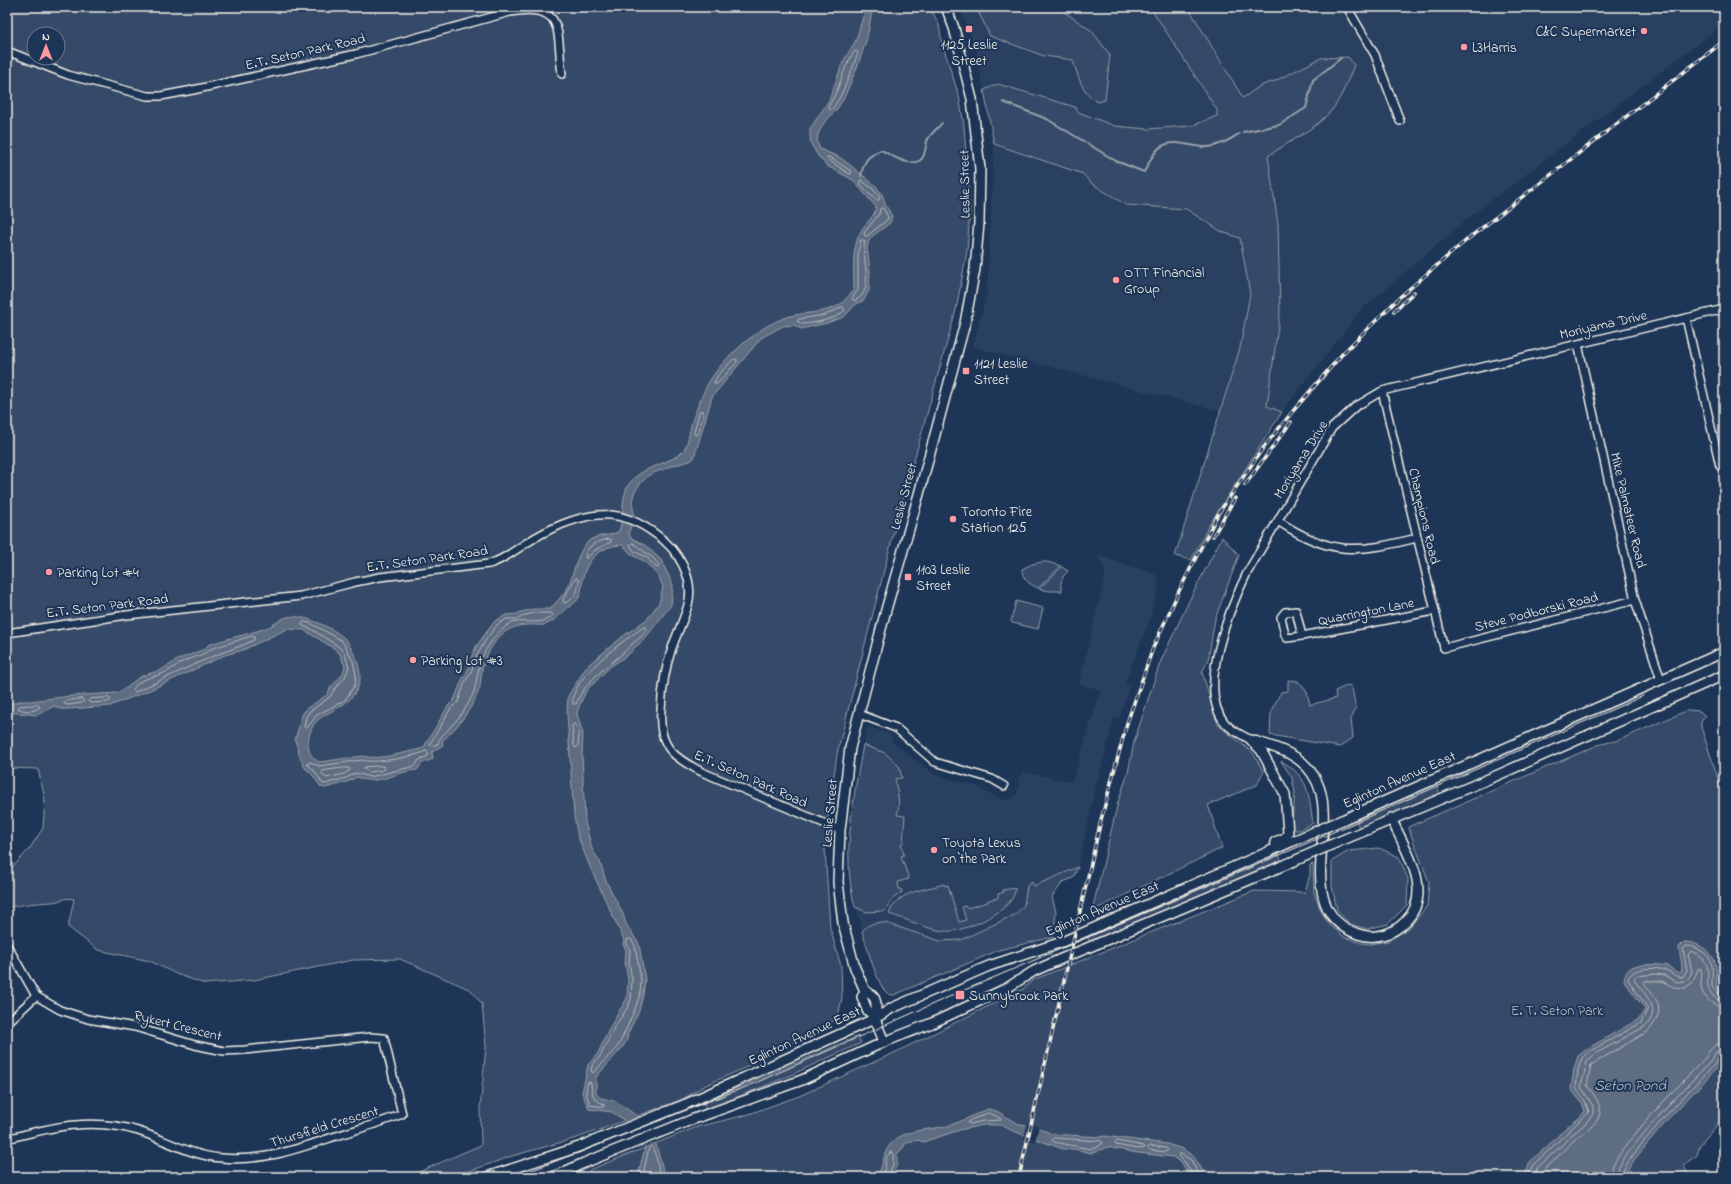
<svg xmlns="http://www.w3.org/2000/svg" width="1731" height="1184" viewBox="0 0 1731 1184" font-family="'Indie Flower',sans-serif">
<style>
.built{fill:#2a4060}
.green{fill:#354a67;stroke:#949ea8;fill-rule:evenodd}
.water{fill:#5e6d82;stroke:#9aa2ab}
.pier{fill:#1d3557}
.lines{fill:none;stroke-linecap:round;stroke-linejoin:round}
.shore{stroke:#b8bcbf;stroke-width:1}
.stream{stroke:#9aa2ab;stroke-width:2}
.minor-casing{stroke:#f4f1e8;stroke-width:10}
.major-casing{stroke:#f4f1e8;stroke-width:12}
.minor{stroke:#1d3557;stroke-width:7}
.major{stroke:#1d3557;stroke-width:9}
.tram{stroke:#f4f1e8;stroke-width:1}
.rail-casing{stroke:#f4f1e8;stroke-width:3.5}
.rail{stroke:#1d3557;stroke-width:2;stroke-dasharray:6;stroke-linecap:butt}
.major-bridge-casing{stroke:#f4f1e8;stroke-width:12;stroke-linecap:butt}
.major-bridge{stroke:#1d3557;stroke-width:9}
.poi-dot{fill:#ff9aa2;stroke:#1d3557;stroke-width:1.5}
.labels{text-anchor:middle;stroke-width:4;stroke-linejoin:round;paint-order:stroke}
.poi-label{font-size:14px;fill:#f4f1e8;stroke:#1d3557;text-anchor:start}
.street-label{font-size:14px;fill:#f4f1e8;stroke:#1d3557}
.park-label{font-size:14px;fill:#bbbfc1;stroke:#1d3557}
.water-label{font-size:15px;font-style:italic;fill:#c0c3c4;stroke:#1d3557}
</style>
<rect width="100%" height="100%" fill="#1d3557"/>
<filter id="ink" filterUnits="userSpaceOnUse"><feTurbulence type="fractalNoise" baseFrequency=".025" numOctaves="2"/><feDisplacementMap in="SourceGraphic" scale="8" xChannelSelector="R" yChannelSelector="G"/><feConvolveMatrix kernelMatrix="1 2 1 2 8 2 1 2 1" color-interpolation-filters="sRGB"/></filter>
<g filter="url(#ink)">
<path class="built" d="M959,7H1150L1217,110L1218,116L1191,126L1147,129L1115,126L1077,112L1075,107L998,84L984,90L974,43Z
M1188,7H1724V24L1471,216L1361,310L1282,412L1267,406L1280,312L1242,96Z
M994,144L1084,174L1091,183L1126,205L1186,209L1222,232L1240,238L1250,294L1240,348L1220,411L973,347L987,292Z
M1097,555L1154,574L1158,578L1159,584L1149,622L1125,682L1130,685L1119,718L1114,719L1095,790L1078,867L1073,878L1063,882L1052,897L1056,912L1053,937L999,950L894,995L888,994L883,989L871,961L850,886L849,866L852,814L866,730L869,727L890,734L893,743L936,775L979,787L983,791L1005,800H1009L1016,796L1020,785L1017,779L1024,772L1072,782L1101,690L1079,684L1106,571Z"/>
<path class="green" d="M7,7H930L939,25L942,43L959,96L964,126L970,211L967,251L956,310L894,532L838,749L829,806L825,849L830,928L841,966L842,998L838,1016L832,1022L740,1070L704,1086L683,1099L577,1138L512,1156L453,1177H401L414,1174L481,1145L480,1109L486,1047L482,1004L471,990L400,959L353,960L254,980L205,984L176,974L150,961L98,950L68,927L74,899C65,897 61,901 52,902C37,903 22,904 7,908V873L30,848L43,828L45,799L38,769L7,768ZM34,34H58V58H34Z
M976,7H1057L1092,31L1110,55L1105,100L1097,102C1082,92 1078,77 1073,60L1044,56L990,36Z
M1150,7H1188L1243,98L1260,86L1275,81L1321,58L1348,57L1354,65C1348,80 1342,97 1332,110C1317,128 1288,142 1268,156L1278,224L1280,312L1267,406L1282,412L1208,527L1191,560L1175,556L1240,348L1250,294L1240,238L1222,232L1186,209L1126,205L1091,183L1083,174L994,144L984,90L998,84L1075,107L1078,112L1115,126L1147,129L1191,126L1217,116V110Z
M1222,537L1239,555L1215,619L1208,661L1202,672L1218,725L1253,753L1264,772L1260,778L1257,785L1208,805L1222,848L1092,911L1118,802L1128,773L1134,742L1160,663L1189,601Z
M1042,562H1047L1061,566L1038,588C1029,584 1022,579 1022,569L1032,564Z
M1062,567L1068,571C1062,577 1059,583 1062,591H1050L1039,589Z
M1016,601L1043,608L1038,629L1012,623L1011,621Z
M1288,680L1298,681L1307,692L1310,705L1336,698L1335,691L1349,685L1352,688L1356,709L1351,719L1353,738L1340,747L1270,735L1271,711L1281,692L1288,691Z
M1688,710L1700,711L1705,716L1701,722V727L1724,796V1116L1700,1145L1697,1155L1685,1164C1683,1169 1689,1172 1688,1177H591L589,1170L697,1127L746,1115L799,1096L894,1053L1023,989L1033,980L1254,891L1305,892L1310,875V865L1313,864L1314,893L1322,913L1329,924L1344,937L1361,943L1370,944L1388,941L1409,928L1427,906L1429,882L1408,827L1598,745L1619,740Z
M863,745L885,753L899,766L902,778L895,779C897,792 901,803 897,815L905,816L903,843L901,844L904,855L901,856L909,879L898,882L899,889H901L902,892L891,900L885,911L867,912L855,907C841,854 854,798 863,745Z
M1281,761C1310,777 1308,793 1313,823L1300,830H1291L1295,793L1292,778Z
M1436,784L1440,794L1359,828L1356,820Z
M1379,848L1399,857L1408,879L1407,905L1388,924L1367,929L1350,924L1337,910L1332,886V861L1349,851Z
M1279,854L1281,860L1090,942L1087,937Z
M1078,867L1073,878L1063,882L1052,897L1056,912L1053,937L999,950L894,995C891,995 888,995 886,992C877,984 866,944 862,931C869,923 875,922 886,923L940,941L961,940L1016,914L1024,905L1027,886L1032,882L1034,886Z
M944,884L945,886L948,885L959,922L966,920L962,907L965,906L966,908C973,907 980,904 988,902V900L998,898V894L1004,892L1003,890L1015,888C1018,909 962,934 944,931C926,929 907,919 889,914C897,891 924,890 944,884Z
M858,1036L861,1043L784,1078L706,1110L703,1103Z"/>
<path class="water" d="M866,7H872V11L867,38L858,65L844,98L837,109L824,123L818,134L817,142L820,149L841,158L876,186L883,196L885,204L892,216L890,223L870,238L867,247L870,271L869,290L864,300L855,305L844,317L827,323L801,329L794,325L783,326L761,338L712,397L694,458L690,461L671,466L649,475L640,484L634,493L632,503L634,514L629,533L630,537L646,546L661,560L673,585L671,605L643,641L636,646L629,654L610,667L586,691L578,709L577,714L583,734L582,755L585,822L592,849L600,862L606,881L623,914L626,924L639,944L645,980L643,995L639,1011L628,1033L627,1040L622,1048L596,1077V1093L600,1098L616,1101L645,1122L653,1134L665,1177H645L639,1171L645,1148L639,1130L612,1112L589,1109L582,1093L588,1065L598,1053L610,1027L627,998L628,979L625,962L626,950L623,945L624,940L590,867L578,837L574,816L567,713L568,696L587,666L622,637L647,619L659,603L663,587L659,577L645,562L631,554L623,545C603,545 588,557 583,577C581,586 583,598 573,604C564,610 558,619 547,624C542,626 540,625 535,625C519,624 505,628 495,642C489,650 485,659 482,669C481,675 481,681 480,687C473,708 458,727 442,741L443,745L432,752L433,759L422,763L417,770C396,771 378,787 357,777L347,782L325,788L321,787L311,773L305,768L301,760L295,740L302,715L307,708L327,695L331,687L342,675L345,667L340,654L335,649L304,630L287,629L243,650L225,655L150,690L110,706L69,709H60L54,706L37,715L7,712V703H15L19,701H31L70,696L117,693L128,687L134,681L142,676L161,670L179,659L205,649L208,645C224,639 241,636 257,631C262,629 268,628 272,625C277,623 281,619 287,617C303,614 331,627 343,637C348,641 350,647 353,652C358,662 363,676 358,687C348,711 319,711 312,728C306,741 306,755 319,762L363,756C378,761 405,752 421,749L424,747L448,706L454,700L462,680L467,672L471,658L477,645L495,621L506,615L517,614L521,612L534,609H550C557,601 565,594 569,584C575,571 577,550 590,540C599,534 611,537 619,531C625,516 620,498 629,484C640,466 672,464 683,451C690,441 689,427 694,416C700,401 705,386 715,373C725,358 752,335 767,326C776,321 785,317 795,315C811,312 828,313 842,303C846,299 850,294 854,290C854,270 851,248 861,231C866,222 875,217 876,207L853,180L827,166L818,156L811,144L810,136V129L829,100L843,62L856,40Z
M1684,942C1691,942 1695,943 1702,947C1717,955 1718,970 1716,986L1724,994V1055L1719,1066L1671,1116L1634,1160L1624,1177H1523L1529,1163L1557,1137L1561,1132L1579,1118L1585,1111L1581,1102L1571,1089L1574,1069L1578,1056L1590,1047L1639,1019L1645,1009L1624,981C1625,976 1626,970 1632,967C1637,964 1660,964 1667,966C1672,968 1676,973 1681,973C1684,966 1679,955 1679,947Z
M988,1109L997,1111L1016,1123L1039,1128L1052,1134L1100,1137L1104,1136L1167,1144L1183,1149L1194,1157L1203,1171L1204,1177H1191L1182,1164L1173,1157L1138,1153L1107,1147L1096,1152L1091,1153L1074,1149H1063L1013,1131L1001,1125H983L960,1130L923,1142C917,1138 910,1142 905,1144L903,1148L897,1154V1165L890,1177H855L879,1172C883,1166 883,1154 889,1146C904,1127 930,1131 951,1125C963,1121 975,1114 988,1109Z"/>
<path class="pier" d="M640,1116L647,1120L655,1133L657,1142L642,1147L637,1131L623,1123Z
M1027,1124L1039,1126L1035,1142L1024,1138Z"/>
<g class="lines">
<path class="shore" d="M857,51L858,53C854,64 839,106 830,110L828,107C840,90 842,69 854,52Z
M827,157H829L851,171L852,173L849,174L827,159Z
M861,180L873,189L880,198L879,200H877L869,194L860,183Z
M883,208L888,217L887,220L867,236H865L864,233L879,214L880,209Z
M861,240H863L865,241C860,259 877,292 854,301L852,298L858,290V253Z
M843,307L845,310C836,320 815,323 802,324L797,321L799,319L825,315Z
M734,359L737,360V362L717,384H715L714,382L718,375Z
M700,411H703V416L698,434L695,435L694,433Z
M608,539H611V542L595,550L587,558H585C586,545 597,542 608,539Z
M633,543L653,558L659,565V567L656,568L648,558L634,551L630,545Z
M576,578L579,580C578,590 576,600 564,603L563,600Z
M534,613H551L553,615C540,629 518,615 505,627C492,638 483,651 479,668C476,679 476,690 470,700C466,709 459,718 452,725C448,731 439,736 438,744L431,746L430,744L451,708L458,702L465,682L471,673L475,659L487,638L498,624L507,619H518L523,616Z
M304,622L310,623L341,640L344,644L353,661L356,675L355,685L345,700L317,715L306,729L304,727L306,717L310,711L330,697L334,690L345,677L349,667L344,652L338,646L311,629L303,626L302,624Z
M644,627H646L647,629C643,636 638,639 632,644C613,665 587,676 576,704H573C568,680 625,639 644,627Z
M252,636L254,637V640C241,647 227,650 214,656C187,667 162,680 135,692L133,690C137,679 151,678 161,674C168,672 174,667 180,663C190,658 203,656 211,649Z
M109,698L111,700L108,702L90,703L88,701L90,699Z
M82,699L84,701L82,703L68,705L63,703L65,701Z
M38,705L40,707C34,712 24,712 18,708L20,706Z
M574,724L576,726L579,735L578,746L576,748L574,746L572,726Z
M426,751L428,752V756L419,760L415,766L370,777L356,773L346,778L325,784L322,783L314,770L307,764L310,762L319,766L362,760C373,764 415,757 426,751Z
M382,766L384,767L383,770L370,772L364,769L365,767Z
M343,768H349L350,770L344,774L326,778L322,774L323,771Z
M628,939H631L635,946L641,980L640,994L635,1009L619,1045L593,1073L591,1071L592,1066L601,1055L614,1028L628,1007L631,999L632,979L629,962L630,950L627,944Z
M588,1082L591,1083C592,1095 593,1100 604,1104V1107L590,1105L586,1093Z
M989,1113L1000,1118L1001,1120L983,1121L970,1124L968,1123L969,1121Z
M1054,1138L1101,1141L1103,1143L1098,1147L1091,1149L1054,1142L1052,1140Z
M1117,1141L1144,1146L1145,1148L1138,1149L1116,1145L1115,1142Z
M1150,1146L1166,1148L1168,1150L1166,1152L1150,1150L1148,1148Z
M647,1177L644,1170L649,1147L651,1146C656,1151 658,1168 660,1177
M872,1177C894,1172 879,1162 891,1152L893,1154V1164L888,1177
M1194,1177L1185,1162L1179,1156V1153L1191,1160L1200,1177
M1527,1177L1533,1165L1589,1112L1585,1101L1576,1088L1578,1070L1582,1058L1592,1050L1641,1023L1648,1008L1628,980C1630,967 1654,967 1665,970C1672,972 1675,978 1683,977L1687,970L1683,949L1686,946C1692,946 1696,948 1701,951C1717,960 1711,972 1712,987L1720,995L1724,996
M1533,1177L1537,1168L1563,1144L1568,1138L1585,1124L1593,1114V1106L1581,1087L1587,1061L1595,1054L1644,1027C1664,1010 1645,995 1634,980L1636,976L1656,974L1664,975L1676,982L1685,981L1689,978L1692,971L1688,955L1691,951C1695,953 1701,956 1704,960C1713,972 1702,984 1713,996C1717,999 1719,1001 1724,1001
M1539,1177L1542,1172C1553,1162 1562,1152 1573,1141C1581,1133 1598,1126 1600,1113C1601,1102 1592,1093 1587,1085L1591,1065L1647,1032C1651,1029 1653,1025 1656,1020C1664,1004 1653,996 1644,984L1645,981H1662L1673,987L1685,988L1693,982L1698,969L1700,968C1704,974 1700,980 1701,987C1702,997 1714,1007 1724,1007
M1609,1177C1610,1153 1685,1080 1704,1059C1708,1055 1709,1050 1713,1047C1716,1044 1720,1043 1724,1043
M1615,1177C1617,1156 1693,1080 1711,1061L1716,1052L1724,1049
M1621,1177C1623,1157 1698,1082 1715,1064L1719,1056L1724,1054"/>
<path class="stream" d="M1003,102L1047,119L1116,161L1144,172C1149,164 1154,149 1164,145C1177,139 1194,148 1208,147C1220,146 1229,140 1239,134
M1243,132L1279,125L1306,108L1313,80L1341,58
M861,176C864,161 867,156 881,150C890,155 915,171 923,157C926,152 925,145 928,139C931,133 938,128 942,123"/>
<g class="minor-casing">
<path id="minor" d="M1347,7L1375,55L1400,121
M7,51L68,75L147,96H161L193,90L356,54L510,12C567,2 556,33 562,74
M1686,318L1720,466L1724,465
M1578,344L1635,600L1661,680
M1382,391L1444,648L1635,600
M1278,521C1331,556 1357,553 1417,538
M7,633L127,615L301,596L355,582L380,577L489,564C504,560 515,550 528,542C548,529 575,517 598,515C620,513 640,522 657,535C678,550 695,578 688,605C684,620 677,633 672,648C665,668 662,689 661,710C660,725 661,740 672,752C680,761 691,766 702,772L840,830
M1302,636L1287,638L1285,635L1281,617L1285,612L1296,611L1302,636L1434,611
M859,714L896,728L935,762L992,779L1004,786
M1251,740C1242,735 1232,731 1225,723C1196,689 1230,608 1247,573L1332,428L1355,407L1382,391L1724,309
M7,945L36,996L60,1010L88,1019L135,1027L195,1045L224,1051L245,1050L370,1037L384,1038L402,1114C381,1123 358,1129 336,1136C297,1149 263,1162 221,1158C192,1156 166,1140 138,1131C93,1117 51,1127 7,1139
M7,1023L36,996"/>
</g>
<g class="major-casing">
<path id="major" d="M1251,740C1277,748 1304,754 1317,782C1339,827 1291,910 1358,934C1375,940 1393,934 1405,922C1436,892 1404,848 1391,818
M1252,741L1261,750L1285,794L1288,833L1285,838L1275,842
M1342,820L1724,652
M1333,844L1498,775L1724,675
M865,991L862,997L867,1010L876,1018
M884,1042C882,1035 876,1025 876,1018C875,1005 880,998 865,991L855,968L843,923L838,882L840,830L850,748L886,610L919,494L965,323L975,269L979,223L980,169L972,99L954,28L946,7
M487,1177L579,1147L686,1104L876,1018L892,1008L989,966L1062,942L1293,841
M553,1177L584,1163L691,1120L802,1080L884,1042L932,1023L1007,988L1034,971L1061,959L1294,861"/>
</g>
<use href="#minor" class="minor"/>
<use href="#major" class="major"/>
<path class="tram" d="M515,1177L753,1084L960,992L1331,833L1643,696"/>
<g class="rail-casing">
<path id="rail" d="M1394,311L1414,292
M1245,485L1291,422
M1213,536L1235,498
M1019,1177L1101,820L1127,723L1153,648L1179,591L1218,514L1263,448L1293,411L1344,352L1401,296L1469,238L1724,41"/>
</g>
<use href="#rail" class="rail"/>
<g class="major-bridge-casing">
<path id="major-bridge" d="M1293,841L1342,820
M1294,861L1333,844"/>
</g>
<use href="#major-bridge" class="major-bridge"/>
</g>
</g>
<g class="poi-dot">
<rect x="965" y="25" width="8" height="8" rx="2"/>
<circle cx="1644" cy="31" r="4"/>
<circle cx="1464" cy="47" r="4"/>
<circle cx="1116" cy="280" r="4"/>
<rect x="962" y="367" width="8" height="8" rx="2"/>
<circle cx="953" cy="519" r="4"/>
<circle cx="49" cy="572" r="4"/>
<rect x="904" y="573" width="8" height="8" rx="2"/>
<circle cx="413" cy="660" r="4"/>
<circle cx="934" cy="850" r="4"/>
<rect x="955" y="990" width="10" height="10" rx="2"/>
</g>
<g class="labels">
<g class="poi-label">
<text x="1636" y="36" text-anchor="end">C&amp;C Supermarket</text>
<text x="969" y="49" text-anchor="middle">1125 Leslie<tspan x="969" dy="16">Street</tspan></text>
<text x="1472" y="52">L3Harris</text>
<text x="1124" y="277">OTT Financial<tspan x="1124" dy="16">Group</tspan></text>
<text x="974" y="368">1121 Leslie<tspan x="974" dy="16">Street</tspan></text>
<text x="961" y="516">Toronto Fire<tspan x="961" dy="16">Station 125</tspan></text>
<text x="916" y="574">1103 Leslie<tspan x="916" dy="16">Street</tspan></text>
<text x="57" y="577">Parking Lot #4</text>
<text x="421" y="665">Parking Lot #3</text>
<text x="942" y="847">Toyota Lexus<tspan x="942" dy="16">on the Park</tspan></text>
<text x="969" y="1000">Sunnybrook Park</text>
</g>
<g class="street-label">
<text transform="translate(305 51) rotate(-13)" y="5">E.T. Seton Park Road</text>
<text transform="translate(964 184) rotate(-91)" y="5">Leslie Street</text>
<text transform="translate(1603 324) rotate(-13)" y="5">Moriyama Drive</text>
<text transform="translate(1300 459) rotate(-58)" y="5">Moriyama Drive</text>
<text transform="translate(903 496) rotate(-75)" y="5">Leslie Street</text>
<text transform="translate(1629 510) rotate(77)" y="5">Mike Palmateer Road</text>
<text transform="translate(1425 516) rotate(77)" y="5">Champions Road</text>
<text transform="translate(427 558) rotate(-8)" y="5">E.T. Seton Park Road</text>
<text transform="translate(107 605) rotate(-7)" y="5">E.T. Seton Park Road</text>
<text transform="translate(1366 611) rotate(-11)" y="5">Quarrington Lane</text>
<text transform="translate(1536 611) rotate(-14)" y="5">Steve Podborski Road</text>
<text transform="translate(751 778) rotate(24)" y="5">E.T. Seton Park Road</text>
<text transform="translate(1399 779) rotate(-24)" y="5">Eglinton Avenue East</text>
<text transform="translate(829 813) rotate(-85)" y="5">Leslie Street</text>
<text transform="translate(1102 908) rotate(-23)" y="5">Eglinton Avenue East</text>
<text transform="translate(178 1025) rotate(14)" y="5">Rykert Crescent</text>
<text transform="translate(804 1035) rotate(-25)" y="5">Eglinton Avenue East</text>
<text transform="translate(324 1126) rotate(-17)" y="5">Thursfield Crescent</text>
</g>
<g class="park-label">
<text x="1557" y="1015">E. T. Seton Park</text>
</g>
<g class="water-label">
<text x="1630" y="1090">Seton Pond</text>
</g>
</g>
<rect width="1731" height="1184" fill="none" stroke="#1d3557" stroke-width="24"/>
<rect x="12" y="12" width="1707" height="1160" fill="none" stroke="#f4f1e8" stroke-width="1.5" filter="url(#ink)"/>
<g transform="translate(46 46)"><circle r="19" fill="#1d3557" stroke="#738091"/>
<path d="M0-3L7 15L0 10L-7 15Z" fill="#ff9aa2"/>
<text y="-6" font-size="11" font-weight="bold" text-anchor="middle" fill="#f4f1e8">N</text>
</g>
</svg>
